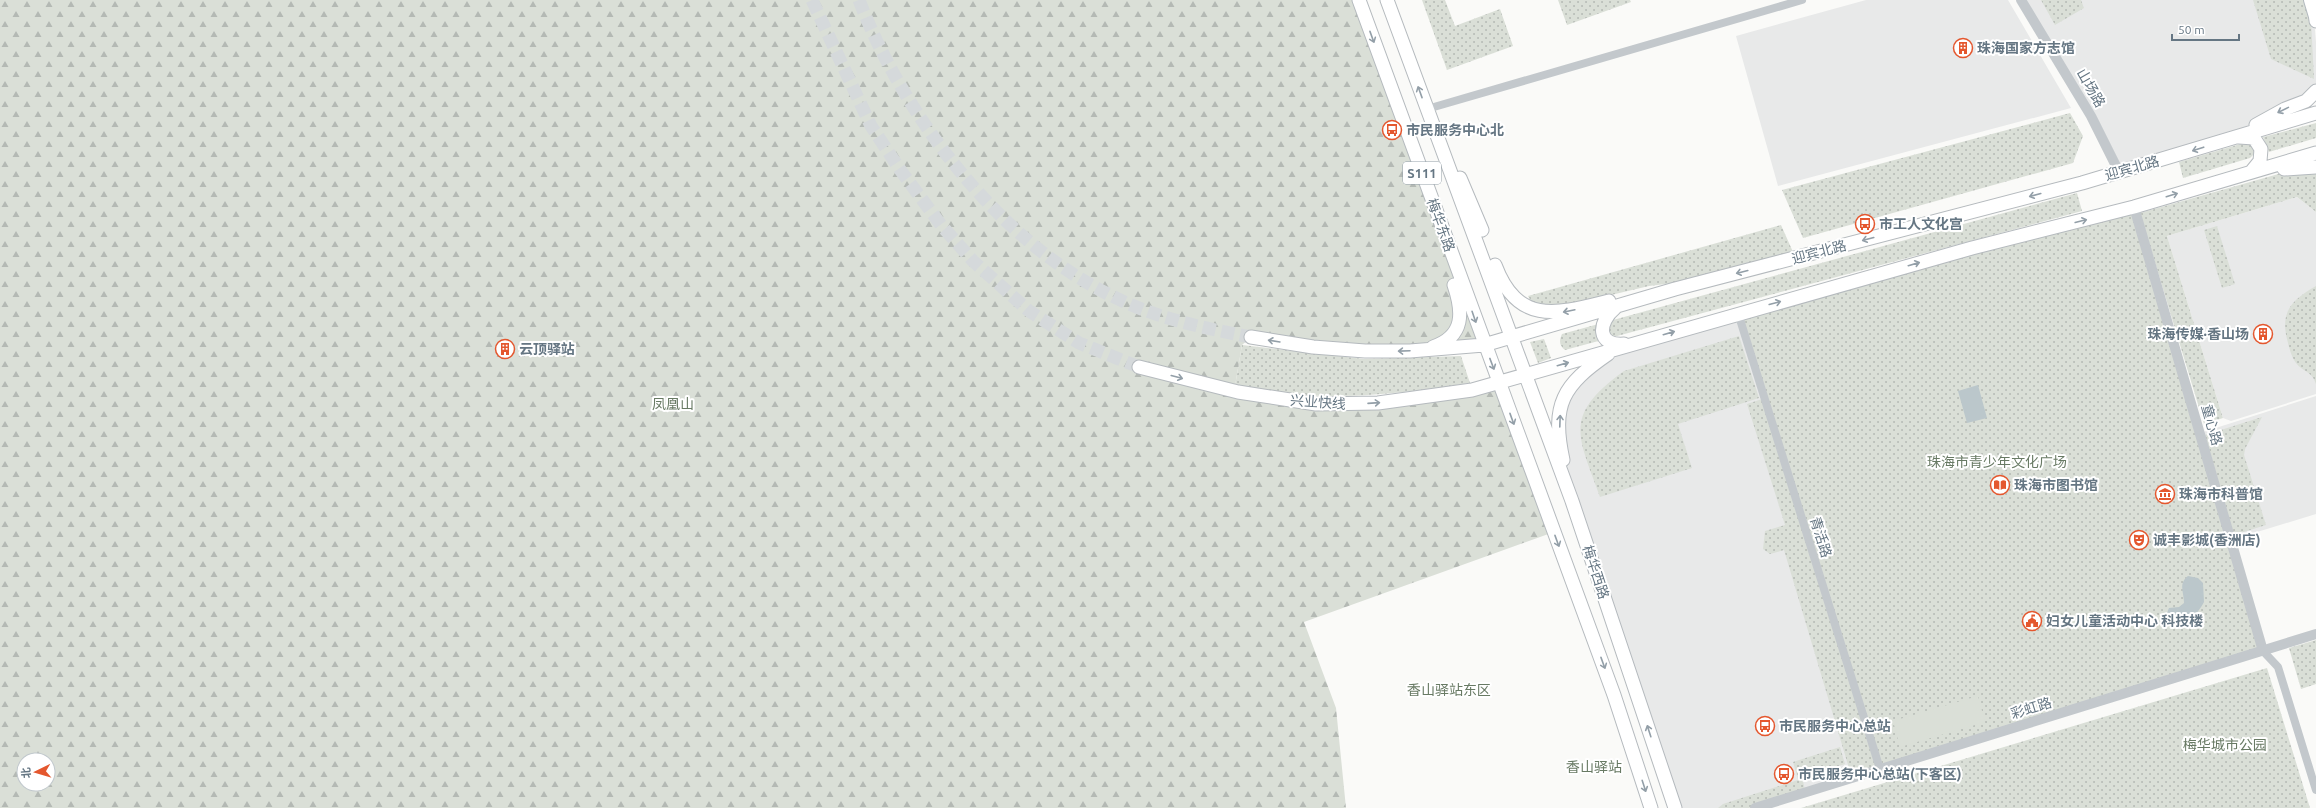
<svg xmlns="http://www.w3.org/2000/svg" width="2316" height="808" viewBox="0 0 2316 808" font-family="Ubuntu,'Noto Sans SC',sans-serif">
<style>
.built{fill:#e8e9e9}
.grass{fill:url(#grass-dots)}
.forest{fill:url(#forest-firs);fill-rule:evenodd}
.pitch{fill:#dadfd7}
.water{fill:#bbc7cb}
.lines{fill:none;stroke-linecap:round;stroke-linejoin:round}
.primary-tunnel{stroke:#d5d9db;stroke-width:13;stroke-dasharray:13 6;stroke-linecap:butt}
.secondary-casing{stroke:#b3babf;stroke-width:14}
.primary-casing{stroke:#b5babe;stroke-width:15}
.minor{stroke:#c3c8cc;stroke-width:8}
.tertiary{stroke:#c3c8cc;stroke-width:10}
.secondary{stroke:#fff;stroke-width:12}
.primary{stroke:#fff;stroke-width:13}
.oneway{stroke:#939fa8}
.labels{text-anchor:middle;stroke-width:4;stroke-linejoin:round;paint-order:stroke}
.shield{fill:#fff;stroke:#939fa8;stroke-width:1}
.shield-label{font-size:13px;font-weight:bold;fill:#657683}
.poi-label{font-size:14px;font-weight:bold;fill:#657683;stroke:#fff;text-anchor:start}
.street-label{font-size:14px;fill:#657683;stroke:#fff}
.park-label{font-size:14px;fill:#687a64;stroke:#fff}
</style>
<defs>
<pattern id="grass-dots" width="8" height="8" patternUnits="userSpaceOnUse"><rect width="8" height="8" fill="#dadfd7"/><path d="M2 2h.1M6 6h.1" fill="none" stroke="#b4b9b4" stroke-width="1.8" stroke-linecap="round"/></pattern>
<pattern id="forest-firs" width="22" height="20" patternUnits="userSpaceOnUse"><rect width="22" height="20" fill="#dadfd7"/><path d="M5 1l3.5 6h-7zM16 11l3.5 6h-7z" fill="#b4b9b4"/></pattern>
</defs>
<rect width="100%" height="100%" fill="#fafaf8"/>
<path class="built" d="M1866,0H2008L2071,108L1778,186L1736,36Z
M2025,0H2308L2314,19L2316,42V87L2305,99L2282,106L2233,134L2121,168Z
M2297,197L2316,212V394L2231,421L2223,418L2167,236Z
M1738,313L1880,768L1754,808H1675L1563,456L1565,395L1618,348Z
M2316,396V514L2231,540L2200,433Z"/>
<path class="grass" d="M1422,0H1445L1455,26L1500,9L1513,46L1447,70Z
M1558,0H1630L1631,2L1567,25Z
M2041,0H2081L2084,8L2055,25Z
M2253,0H2304L2311,20L2314,79L2271,59Z
M2070,113L2083,136L2073,163L1803,238L1782,190Z
M2316,123V138L2269,152L2263,137Z
M2247,142L2254,146L2256,152L2250,158L2183,178L2179,162Z
M2282,173H2316V212L2297,197L2167,236L2223,418L2204,424L2140,213Z
M2077,193L2082,211L1565,350C1559,345 1559,341 1562,334Z
M2134,207L2263,650L1880,768L1738,313Z
M1781,225L1793,252L1674,283L1649,286L1556,308L1533,305L1528,296Z
M2217,226L2235,284L2222,288L2204,230Z
M2316,286V384C2312,371 2303,372 2296,363C2291,356 2289,347 2287,339C2280,311 2293,299 2316,286Z
M1739,336L1759,398L1678,424L1692,468L1600,497C1578,435 1562,416 1624,371Z
M1544,339L1551,358L1538,363L1530,342Z
M1242,345L1364,359L1461,356L1470,383C1424,390 1379,396 1333,396C1300,396 1267,391 1235,386Z
M1762,399L1877,766L1851,775L1784,550L1770,554L1763,549L1765,531L1785,525L1747,404Z
M2262,417L2245,449L2244,455L2266,525L2234,535L2205,435Z
M2316,640V684L2301,689L2289,648Z
M2267,668L2310,808H1801Z
M1840,747L1845,764L1802,777L1805,790L1749,808H1718L1723,804L1798,780L1793,762Z"/>
<path class="forest" d="M0,0H1359L1484,345L1389,351L1251,337L1242,345L1235,386L1316,405L1499,383L1554,532L1304,622L1336,708L1346,808H0ZM24,760H48V784H24Z"/>
<path class="pitch" d="M1978,696L1985,722L1900,747L1893,721Z"/>
<path class="water" d="M1978,385L1987,418L1967,423L1958,391Z
M2188,576L2198,578L2203,583L2204,602C2197,615 2186,627 2170,625C2165,620 2166,615 2169,608L2179,607L2184,603C2184,592 2178,584 2188,576Z"/>
<g class="lines">
<path class="primary-tunnel" d="M812,0L871,126L901,171L941,225L973,261L1029,311L1079,343L1139,367
M859,0C904,116 998,241 1112,296C1155,318 1203,328 1251,337"/>
<g class="secondary-casing">
<path id="secondary" d="M2310,0L2316,20"/>
</g>
<g class="primary-casing">
<path id="primary" d="M1359,0L1614,695L1651,808
M1387,0L1572,501L1675,808
M2316,19V21
M2256,125L2285,109L2306,101L2316,91
M2239,137L2254,138L2261,149L2260,161L2251,172
M2284,169L2316,167
M1460,178L1482,230
M1495,265C1518,326 1557,314 1609,301
M1615,308C1598,322 1596,346 1624,344
M1251,337L1313,347L1365,351H1410L1484,345L1675,289L2082,183L2316,113
M1433,347C1465,336 1463,312 1454,285
M1139,367L1238,392L1316,404L1378,403L1472,390L1972,248L2134,207L2316,153
M1563,460C1551,404 1563,385 1608,354"/>
</g>
<path class="minor" d="M1427,109L1802,0
M1738,313L1880,769
M2263,651L2278,667L2316,790"/>
<path class="tertiary" d="M2021,0L2091,116L2119,172
M2134,207L2263,651
M1755,808L2316,634"/>
<use href="#secondary" class="secondary"/>
<use href="#primary" class="primary"/>
</g>
<defs><path id="oneway-shaft" d="M-6 0H5M1.5-3L5.5 0L1.5 3" fill="none" stroke-width="1.6" stroke-linecap="round" stroke-linejoin="round"/></defs>
<g class="oneway">
<use href="#oneway-shaft" transform="translate(1372 37) rotate(70)"/>
<use href="#oneway-shaft" transform="translate(1420 92) rotate(-110)"/>
<use href="#oneway-shaft" transform="translate(2283 110) rotate(154)"/>
<use href="#oneway-shaft" transform="translate(2198 149) rotate(162)"/>
<use href="#oneway-shaft" transform="translate(2035 195) rotate(165)"/>
<use href="#oneway-shaft" transform="translate(2172 195) rotate(-17)"/>
<use href="#oneway-shaft" transform="translate(2081 221) rotate(-14)"/>
<use href="#oneway-shaft" transform="translate(1868 239) rotate(165)"/>
<use href="#oneway-shaft" transform="translate(1914 264) rotate(-16)"/>
<use href="#oneway-shaft" transform="translate(1742 272) rotate(166)"/>
<use href="#oneway-shaft" transform="translate(1775 303) rotate(-15)"/>
<use href="#oneway-shaft" transform="translate(1569 311) rotate(168)"/>
<use href="#oneway-shaft" transform="translate(1474 317) rotate(71)"/>
<use href="#oneway-shaft" transform="translate(1669 333) rotate(-16)"/>
<use href="#oneway-shaft" transform="translate(1274 341) rotate(-171)"/>
<use href="#oneway-shaft" transform="translate(1404 351) rotate(178)"/>
<use href="#oneway-shaft" transform="translate(1492 364) rotate(69)"/>
<use href="#oneway-shaft" transform="translate(1563 364) rotate(-16)"/>
<use href="#oneway-shaft" transform="translate(1177 377) rotate(15)"/>
<use href="#oneway-shaft" transform="translate(1374 403) rotate(-4)"/>
<use href="#oneway-shaft" transform="translate(1512 419) rotate(70)"/>
<use href="#oneway-shaft" transform="translate(1560 421) rotate(-88)"/>
<use href="#oneway-shaft" transform="translate(1557 541) rotate(70)"/>
<use href="#oneway-shaft" transform="translate(1603 663) rotate(70)"/>
<use href="#oneway-shaft" transform="translate(1649 731) rotate(-108)"/>
<use href="#oneway-shaft" transform="translate(1644 786) rotate(72)"/>
</g>
<defs>
<g id="building-ring" transform="scale(1)"><circle r="9.5" fill="#fff" stroke="#e4572e" stroke-width="1.5"/><path d="M-4-6H4V6H1V3H-1V6H-4ZM-2.5-4.3h1.7v1.8h-1.7ZM.8-4.3h1.7v1.8H.8ZM-2.5-1h1.7V.8h-1.7ZM.8-1h1.7V.8H.8Z" fill="#e4572e"/></g>
<g id="bus-ring" transform="scale(1)"><circle r="9.5" fill="#fff" stroke="#e4572e" stroke-width="1.5"/><path d="M-5-6H5V4H4V6H2V4H-2V6H-4V4H-5ZM-3.5-4V0h7V-4ZM-3.5 1.2v1.5H-2V1.2ZM2 1.2v1.5H3.5V1.2Z" fill="#e4572e"/></g>
<g id="library-ring" transform="scale(1)"><circle r="9.5" fill="#fff" stroke="#e4572e" stroke-width="1.5"/><path d="M-6-4Q-3-5.5-.7-3.5V5Q-3 3-6 4ZM6-4Q3-5.5 .7-3.5V5Q3 3 6 4Z" fill="#e4572e"/></g>
<g id="museum-ring" transform="scale(1)"><circle r="9.5" fill="#fff" stroke="#e4572e" stroke-width="1.5"/><path d="M0-6L6-3V-2H-6V-3ZM-5-1h2V3h-2ZM-1-1h2V3h-2ZM3-1h2V3H3ZM-6 4H6V6H-6Z" fill="#e4572e"/></g>
<g id="theatre-ring" transform="scale(1)"><circle r="9.5" fill="#fff" stroke="#e4572e" stroke-width="1.5"/><path d="M-5-5.5Q0-4 5-5.5V0Q5 5 0 6Q-5 5-5 0ZM-3.3-2.5H-1v1.5H-3.3ZM1-2.5H3.3v1.5H1ZM-2.8 1Q0 5.5 2.8 1Z" fill="#e4572e"/></g>
<g id="civic-ring" transform="scale(1)"><circle r="9.5" fill="#fff" stroke="#e4572e" stroke-width="1.5"/><path d="M-.6-6.5H3V-4.5H.6V-3L4-1V1h2V6H-6V1h2V-1L-.6-3ZM-1.2 2.5V6h2.4V2.5Z" fill="#e4572e"/></g>
</defs>
<g fill-rule="evenodd">
<use href="#building-ring" x="1963" y="48"/>
<use href="#bus-ring" x="1392" y="130"/>
<use href="#bus-ring" x="1865" y="224"/>
<use href="#building-ring" x="2263" y="334"/>
<use href="#building-ring" x="505" y="349"/>
<use href="#library-ring" x="2000" y="485"/>
<use href="#museum-ring" x="2165" y="494"/>
<use href="#theatre-ring" x="2139" y="540"/>
<use href="#civic-ring" x="2032" y="621"/>
<use href="#bus-ring" x="1765" y="726"/>
<use href="#bus-ring" x="1784" y="774"/>
</g>
<g class="labels">
<rect class="shield" x="1403" y="162" width="38" height="22" rx="3"/>
<g class="shield-label">
<text x="1422" y="178">S111</text>
</g>
<g class="poi-label">
<text x="1977" y="53">珠海国家方志馆</text>
<text x="1406" y="135">市民服务中心北</text>
<text x="1879" y="229">市工人文化宫</text>
<text x="2249" y="339" text-anchor="end">珠海传媒·香山场</text>
<text x="519" y="354">云顶驿站</text>
<text x="2014" y="490">珠海市图书馆</text>
<text x="2179" y="499">珠海市科普馆</text>
<text x="2153" y="545">诚丰影城(香洲店)</text>
<text x="2046" y="626">妇女儿童活动中心 科技楼</text>
<text x="1779" y="731">市民服务中心总站</text>
<text x="1798" y="779">市民服务中心总站(下客区)</text>
</g>
<g class="street-label">
<text transform="translate(2091 88) rotate(60)" y="5">山场路</text>
<text transform="translate(2132 168) rotate(-16)" y="5">迎宾北路</text>
<text transform="translate(1441 225) rotate(70)" y="5">梅华东路</text>
<text transform="translate(1819 252) rotate(-15)" y="5">迎宾北路</text>
<text transform="translate(1318 402) rotate(4)" y="5">兴业快线</text>
<text transform="translate(2212 425) rotate(74)" y="5">童心路</text>
<text transform="translate(1821 537) rotate(73)" y="5">青活路</text>
<text transform="translate(1596 572) rotate(72)" y="5">梅华西路</text>
<text transform="translate(2031 708) rotate(-17)" y="5">彩虹路</text>
</g>
<g class="park-label">
<text x="673" y="409">凤凰山</text>
<text x="1997" y="467">珠海市青少年文化广场</text>
<text x="1449" y="695">香山驿站东区</text>
<text x="2225" y="750">梅华城市公园</text>
<text x="1594" y="772">香山驿站</text>
</g>
</g>
<g transform="translate(36 772) rotate(265)"><circle r="19" fill="#ffffff" stroke="#c1c8cd"/>
<path d="M0-3L7 15L0 10L-7 15Z" fill="#e4572e"/>
<text y="-6" font-size="11" font-weight="bold" text-anchor="middle" fill="#657683">北</text>
</g>
<path d="M2172 34v6h67v-6" fill="none" stroke="#657683" stroke-width="2"/>
<text x="2178" y="34" font-size="12" fill="#657683" stroke="#ffffff" stroke-width="3" paint-order="stroke">50 m</text>
</svg>
